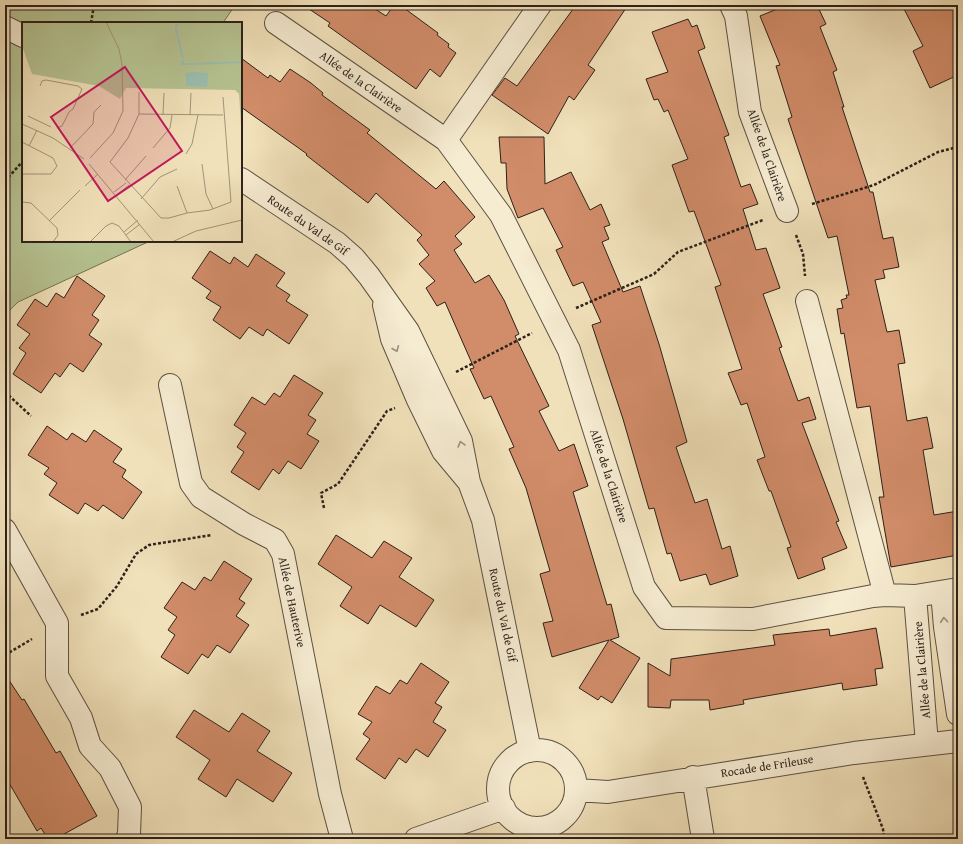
<svg xmlns="http://www.w3.org/2000/svg" width="963" height="844" viewBox="0 0 963 844" font-family="'Gentium Book Plus',serif">
<style>
.green{fill:#b6c392;stroke:#727256}
.building{fill:#d18c69;stroke:#2d211a}
.lines{fill:none;stroke-linecap:round;stroke-linejoin:round}
.minor-casing{stroke:#5e5142;stroke-width:24}
.path{stroke:#2d211a;stroke-width:2.5;stroke-dasharray:3 2;stroke-linecap:butt}
.minor{stroke:#f6ecd2;stroke-width:22}
.oneway{stroke:#9c917f}
.labels{text-anchor:middle;stroke-width:3;stroke-linejoin:round;paint-order:stroke}
.street-label{font-size:12px;fill:#2d211a;stroke:#f6ecd2}
.inset-river{fill:none;stroke:#9bbeb0;stroke-width:2}
.inset-road{fill:none;stroke:#a3947a;stroke-width:1}
.view{fill:#c2185b;fill-opacity:0.15;stroke:#c2185b;stroke-width:2}
.inset-edge{fill:none;stroke:#2d211a;stroke-width:2}
</style>
<rect width="100%" height="100%" fill="#f1e1ba"/>
<filter id="stains"><feTurbulence type="fractalNoise" baseFrequency=".005" numOctaves="4"/><feColorMatrix values="0 0 0 0 .2 0 0 0 0 .09 0 0 0 0 .02 0 0 0 .5 -.17"/></filter>
<radialGradient id="worn" r=".72"><stop offset=".6" stop-color="#630" stop-opacity="0"/><stop offset="1" stop-color="#630" stop-opacity=".3"/></radialGradient>
<path class="green" d="M5,5H235L223,23H23V241H150L18,302L5,315Z"/>
<path class="building" d="M303,5H369L386,16L394,5H400L438,33L437,35L449,44L448,47L456,53L440,77L430,69L416,89L328,26L330,23Z
M576,5H628L588,65L595,70L574,100L569,96L548,134L492,95L505,78L517,86Z
M787,5H817L826,24L820,27L837,70L833,72L844,107H842L870,192H873L883,239L893,237L899,267L883,270L885,278L875,280L887,332L899,330L905,363L898,364L907,421L927,417L933,448L923,450L934,515L958,511V555L891,567L879,497H884L870,406L857,408L844,333L841,334L837,309L843,308L841,300L847,298L846,295H849L837,236L828,238L788,119L792,117L776,66L780,65L760,16Z
M902,5H958V75L930,88L913,51L923,46Z
M688,19L692,27L697,25L705,48L698,51L729,135L724,137L741,187L750,184L758,204L743,209L756,250L766,248L780,288L763,294L782,347L779,348L798,401L809,397L816,419L802,423L839,521L836,522L847,548L822,558L825,569L798,579L787,548L791,547L771,491H769L757,460L765,457L747,403L741,405L728,373L742,369L715,287L721,285L694,211L689,212L672,165L688,159L668,110L664,112L658,99L654,100L646,79L668,72L652,32Z
M241,58L268,78L270,75L280,82L290,69L311,83L323,93L322,95L370,130L367,133L436,189L444,181L475,217L455,236L462,244L454,250L475,283L489,275L504,300L519,334L515,336L549,406L539,411L559,451L574,444L588,486L573,492L607,605L611,604L619,637L610,640L640,658L612,703L601,696L598,700L579,688L609,640L552,657L543,623L553,621L540,574L550,571L526,488L509,449L514,447L491,396L484,399L470,369L474,368L445,302L437,306L426,288L435,281L419,264L429,255L417,240L422,235L376,193L368,203L306,155L307,154L241,107Z
M499,137H544L545,184L571,172L590,210L601,204L610,225L604,227L609,239L602,242L623,292L640,286L659,344L687,442L676,447L695,503L707,499L722,549L730,546L738,576L710,585L706,574L680,581L671,553L667,554L654,508L649,509L623,419L592,325L601,322L583,282L573,286L556,250L563,247L543,208L518,218L507,189L506,163H501Z
M210,251L230,264L234,257L248,267L256,254L285,273L276,286L290,295L286,301L308,315L289,344L267,329L263,336L249,327L240,339L213,320L221,307L206,298L211,291L192,278Z
M77,276L105,296L92,315L99,320L89,335L102,344L83,372L70,363L60,377L55,373L41,393L13,374L26,353L19,348L30,334L17,325L35,299L47,307L56,293L64,298Z
M294,375L323,393L308,415L316,420L307,434L319,441L301,469L288,461L279,474L273,469L259,490L231,472L244,452L237,447L246,433L234,425L252,397L265,405L274,393L280,397Z
M47,426L67,440L72,433L86,442L94,430L122,449L113,462L126,470L122,477L142,492L123,519L103,505L98,511L85,503L78,514L49,495L57,483L44,474L49,468L28,455Z
M336,535L372,558L384,541L412,558L399,577L434,600L416,627L380,605L368,624L340,606L352,587L318,564Z
M224,561L252,579L239,599L245,603L236,616L249,625L230,653L217,645L208,658L202,654L188,674L161,657L175,635L168,630L177,617L164,608L182,582L195,590L204,577L211,581Z
M876,628L883,668L875,669L877,685L843,690L842,683L743,700L744,704L710,710L709,700H671L670,708L648,707V663L670,676L671,659L775,645L773,635L829,629L830,636Z
M421,663L449,682L435,703L442,707L433,722L446,730L428,757L416,749L406,763L399,758L385,779L356,759L370,739L363,734L372,722L358,714L376,686L390,694L400,680L407,684Z
M5,674L22,700L24,699L56,753L60,751L97,816L55,839H48L41,828L37,831L5,776Z
M194,710L229,732L242,713L270,731L257,751L292,773L273,802L237,779L226,797L198,779L210,760L176,737Z"/>
<g class="lines">
<g class="minor-casing">
<path id="minor" d="M540,5L446,140L501,215L569,350L644,587L666,618L753,619L873,596L885,595L915,596L958,589
M731,5L736,16L750,112L787,211
M276,23L446,140
M5,27L23,36
M241,179L337,243L354,258L369,276L408,331L461,441L469,482L483,520L530,751
M807,301L885,595
M384,305L392,339L418,400L443,451L468,481
M170,385L191,483L201,497L244,524L275,540L283,554L330,794L342,839
M5,530L57,623V676L81,718L90,746L110,768L130,807L129,834L127,839
M942,592L945,627L958,714
M915,596L927,744
M498 789a39 39 0 1 1 78 0a39 39 0 1 1-78 0Z
M693,777L703,839
M576,790L608,792L854,753L958,741
M416,839L504,808"/>
</g>
<path class="path" d="M91,23L94,5
M5,181L23,161
M812,204L874,185L938,152L958,147
M796,235L803,254L805,276
M576,308L654,274L678,252L763,220
M456,372L532,333
M5,392L31,416
M324,508L321,493L338,484L387,411L395,408
M81,615L98,609L117,586L136,554L149,545L212,535
M5,655L32,639
M863,777L883,829L884,839
M5,836L8,839"/>
<use href="#minor" class="minor"/>
</g>
<defs><path id="oneway-chevron" d="M-2-3.5L2.5 0L-2 3.5" fill="none" stroke-width="1.6" stroke-linecap="round" stroke-linejoin="round"/></defs>
<g class="oneway">
<use href="#oneway-chevron" transform="translate(396 349) rotate(67)"/>
<use href="#oneway-chevron" transform="translate(461 444) rotate(-106)"/>
<use href="#oneway-chevron" transform="translate(944 620) rotate(-95)"/>
</g>
<g class="labels">
<g class="street-label">
<text transform="translate(361 82) rotate(35)" y="4">Allée de la Clairière</text>
<text transform="translate(767 155) rotate(71)" y="4">Allée de la Clairière</text>
<text transform="translate(308 225) rotate(35)" y="4">Route du Val de Gif</text>
<text transform="translate(609 476) rotate(72)" y="4">Allée de la Clairière</text>
<text transform="translate(292 602) rotate(78)" y="4">Allée de Hauterive</text>
<text transform="translate(503 615) rotate(78)" y="4">Route du Val de Gif</text>
<text transform="translate(922 670) rotate(-95)" y="4">Allée de la Clairière</text>
<text transform="translate(767 766) rotate(-9)" y="4">Rocade de Frileuse</text>
</g>
</g>
<g transform="translate(22 22)">
<rect width="220" height="220" fill="#f1e1ba"/>
<path d="M0,0H220V118L217,72L213,68L104,66L98,77L77,64L10,52L0,24Z" fill="#b6c392"/>
<path d="M171,50L186,51L185,65L164,64V51Z" fill="#9bbeb0"/>
<path class="inset-river" d="M157,2L154,4V8L161,36M161,38L160,42H170M171,42L220,40"/>
<path class="inset-road" d="M18,64L20,59L24,58L56,64L60,67L51,87L47,90L40,104L35,106M117,92V70M141,93L142,71M168,93L169,71M201,93L117,92L106,116L88,140L139,196H147L165,191L188,188L209,180L201,75M6,94L29,105M0,102L31,116L62,137M0,120L31,136L35,144L29,152H0M7,124L15,108M48,126L71,102L72,90L79,83M131,126L148,106L150,93M164,132L170,122L176,93M68,136L91,111L101,89L100,42L97,27L84,0M67,142L132,220M180,142L184,172L191,187M103,158L124,134M63,164L76,152M155,164L165,191M92,170L104,161M95,173L107,163M119,177L138,155L155,147M0,180L9,181L35,206L36,213L31,220M27,199L58,168M102,210L116,198M104,213L118,202M68,220L84,204L90,201L97,204L109,220M150,220L174,209L220,198"/>
<path class="view" d="M103,45L160,129L86,179L29,95Z"/>
<rect width="220" height="220" class="inset-edge"/>
</g>
<rect width="963" height="844" fill="none" stroke="#f1e1ba" stroke-width="20"/>
<rect x="6" y="6" width="951" height="832" fill="none" stroke="#2d211a" stroke-width="2"/>
<rect x="10" y="10" width="943" height="824" fill="none" stroke="#2d211a"/>
<rect width="100%" height="100%" filter="url(#stains)"/>
<rect width="100%" height="100%" fill="url(#worn)"/>
</svg>
